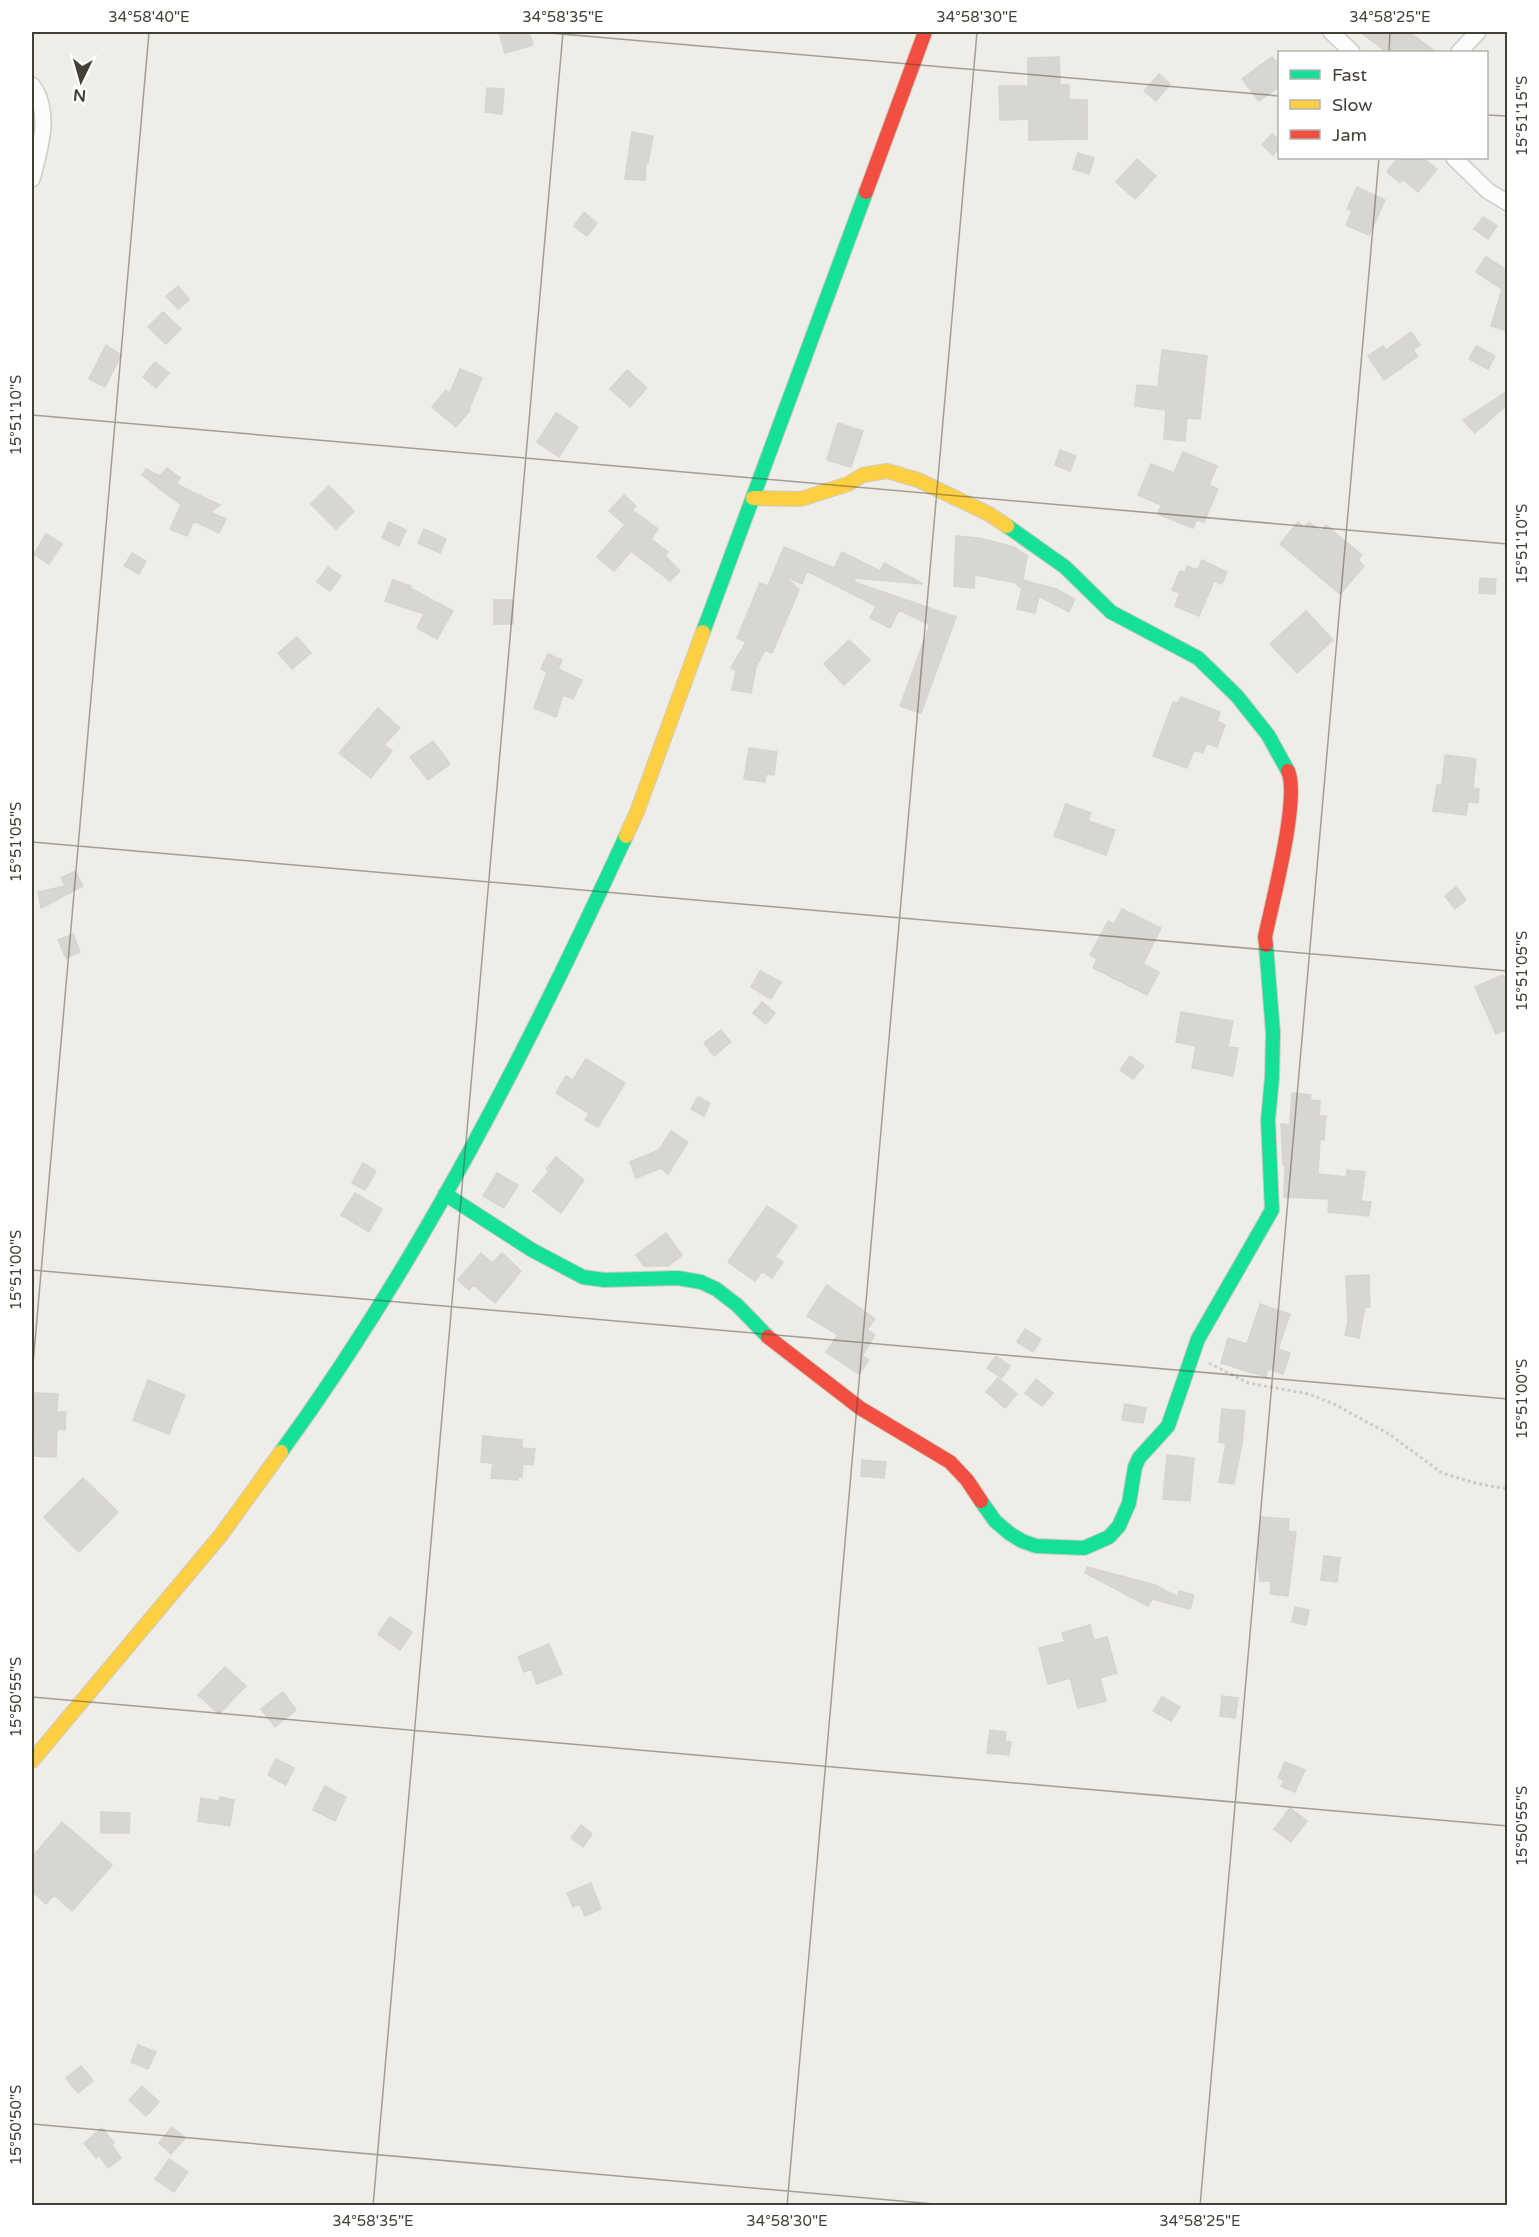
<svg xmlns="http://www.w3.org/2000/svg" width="1539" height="2237" viewBox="0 0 1539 2237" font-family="'Varela Round',sans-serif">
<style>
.building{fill:#d8d6d0;stroke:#d6d4ce;stroke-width:1.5}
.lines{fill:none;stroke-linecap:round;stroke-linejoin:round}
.street-casing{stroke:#cccbc5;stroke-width:18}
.fast-casing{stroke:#cecbbf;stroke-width:16}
.slow-casing{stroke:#cecbbf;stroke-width:16}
.jam-casing{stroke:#cecbbf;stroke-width:16}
.path{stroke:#cdcbc6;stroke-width:3;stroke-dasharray:3 3;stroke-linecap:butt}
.street{stroke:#fcfcfc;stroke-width:15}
.fast{stroke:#16e098;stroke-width:14}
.slow{stroke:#ffcf43;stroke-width:14}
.jam{stroke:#f24e42;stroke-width:14}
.ticks{fill:none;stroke:#443f34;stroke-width:1.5;stroke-opacity:0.45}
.neatline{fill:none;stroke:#443f34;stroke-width:2}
.ticks-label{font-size:15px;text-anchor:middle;fill:#443f34}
</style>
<rect width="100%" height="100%" fill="#eeede8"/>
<path class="building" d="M499,32H529L533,45L505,53Z
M1360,32H1409L1436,52H1387Z
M1059,57L1060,85H1069V100H1087V139L1029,140V119L1000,120L999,86H1028V58Z
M1272,57L1280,66V86L1259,101L1242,79Z
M1159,74L1170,84L1156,101L1144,91Z
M487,88L504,89L502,114L485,112Z
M632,132L653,136L648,163H646L645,180L625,179Z
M1272,134L1280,141V147L1273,155L1262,145Z
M1078,153L1094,158L1089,174L1073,169Z
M1398,158H1423L1437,169L1418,192L1403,179L1400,183L1387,172Z
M1137,159L1156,176L1135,199L1116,182Z
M1357,187L1385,200L1369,235L1346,225L1352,211L1347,209Z
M584,212L597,223L587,236L574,226Z
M1483,217L1497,226L1488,239L1474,229Z
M1486,257L1508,271V331L1491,326L1502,289L1476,272Z
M178,286L189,300L178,309L166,296Z
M163,312L181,329L166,344L148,327Z
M1411,332L1420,345L1413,350L1418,356L1384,380L1368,356L1383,346L1386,350Z
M106,345L121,355L105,387L89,379Z
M1476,346L1495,356L1488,369L1469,359Z
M1162,350L1207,356L1200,419L1187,418L1185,441L1164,439L1166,410L1135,406L1137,385L1158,387Z
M155,362L169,373L156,388L143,377Z
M460,369L482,378L469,409L470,410L456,427L432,407L446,390L450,393Z
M627,370L647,388L630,407L610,389Z
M1508,391V404L1475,433L1463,420Z
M556,413L578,427L559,457L537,442Z
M838,423L863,431L851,467L827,460Z
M1060,450L1076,456L1070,471L1055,465Z
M1183,452L1217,466L1209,485L1218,489L1204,522L1197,520L1193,528L1158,514L1161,505L1138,495L1151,464L1174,473Z
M167,468L180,478L176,484L220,505L210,512L226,519L219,533L194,521L187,536L170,529L181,505L142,475L146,469L160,476Z
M329,486L354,511L336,529L311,504Z
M624,495L636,506L632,510L658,529L651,539L668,552L665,556L680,571L670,581L631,551L614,571L597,557L625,525L609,511Z
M389,522L406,530L399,546L382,538Z
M1298,522L1304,528L1309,522L1321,531L1326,525L1362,555L1358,560L1364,566L1340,594L1280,544Z
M424,529L446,539L440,553L418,543Z
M46,534L62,544L49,564L34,554Z
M956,536L979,538L1014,547L1027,556L1023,580L1056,589L1075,599L1069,612L1039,596L1035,613L1017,609L1022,588L1017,585L1018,583L975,575L974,588L954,586Z
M784,547L834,568L842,552L880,571L884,563L923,584L855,578L854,582L956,617L921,713L900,706L930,625L899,610L890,628L870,618L876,606L807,571L802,584L785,576L799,590L772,653L765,650L756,667L751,693L732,690L736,671L731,668L746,642L737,638L760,583L768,586Z
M132,553L146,561L139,574L124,566Z
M1202,560L1227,572L1222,584L1214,581L1199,616L1175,606L1180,593L1172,590L1180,571L1185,572L1187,566L1197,570Z
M328,567L341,576L330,591L317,582Z
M1480,578L1496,579L1495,594L1479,593Z
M393,580L411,586L410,588L453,611L437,639L417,628L424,614L385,601Z
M494,600H513V624H494Z
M1306,611L1333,640L1297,673L1270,644Z
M297,637L311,653L292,669L278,653Z
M849,640L870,660L844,685L824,664Z
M548,654L562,660L558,669L582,680L573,699L563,695L556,717L534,708L547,672L541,669Z
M1181,697L1220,712L1217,721L1225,725L1217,747L1207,743L1203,753L1194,750L1187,768L1153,756L1173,702L1178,703Z
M378,708L400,728L384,745L392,751L371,778L339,753Z
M433,741L450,764L428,780L410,757Z
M749,748L777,752L774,775L766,774L765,782L744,779Z
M1445,755L1476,759L1473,788L1479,789L1478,803L1468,802L1466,815L1433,811L1437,785H1442Z
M1066,804L1091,813L1088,821L1115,830L1106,855L1054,836Z
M75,871L83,886L41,908L38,892L65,886L61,878Z
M1456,887L1466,900L1455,909L1445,896Z
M1122,909L1161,928L1143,964L1159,972L1147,995L1093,968L1097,959L1090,955L1108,921L1114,924Z
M73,934L80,952L66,958L58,940Z
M760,971L781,982L771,999L751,987Z
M1503,975L1508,984V1029L1496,1034L1475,987Z
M762,1002L775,1013L766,1024L753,1013Z
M1181,1012L1233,1021L1228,1047L1238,1048L1233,1076L1192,1068L1196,1046L1176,1042Z
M721,1030L731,1042L714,1056L704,1043Z
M1130,1056L1144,1066L1133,1079L1120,1070Z
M586,1059L625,1083L598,1127L585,1120L589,1113L556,1093L566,1076L573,1080Z
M1292,1093L1311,1095L1310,1100L1320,1101L1319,1116H1326L1324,1140L1320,1139L1318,1174L1346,1177L1347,1170L1365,1172L1361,1201L1371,1202L1369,1216L1328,1212L1329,1199L1284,1197L1285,1165H1283L1281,1124L1290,1125Z
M698,1097L710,1103L704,1116L691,1109Z
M671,1131L688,1142L668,1174L661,1168L636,1178L630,1162L659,1150Z
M556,1157L584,1180L561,1213L533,1191L549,1171L546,1169Z
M363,1163L376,1171L365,1190L352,1183Z
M497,1173L518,1185L504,1208L483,1196Z
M355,1193L382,1209L369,1232L341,1215Z
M767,1206L797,1226L775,1257L783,1262L772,1278L762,1271L755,1281L728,1262Z
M666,1233L682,1255L668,1266H644L636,1255Z
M481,1253L492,1263L502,1253L521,1271L495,1303L473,1285L469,1290L458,1280Z
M1369,1275L1370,1307H1365L1359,1338L1345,1335L1348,1322L1346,1276Z
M827,1285L875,1319L867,1330L875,1335L862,1356L869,1360L859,1374L826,1352L838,1335L807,1316Z
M1260,1304L1290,1314L1278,1349L1290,1353L1283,1374L1268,1369L1266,1377L1221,1363L1228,1338L1247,1344Z
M1025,1329L1041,1339L1033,1352L1017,1342Z
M996,1356L1010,1366L1002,1378L987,1368Z
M998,1378L1017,1394L1005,1408L986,1392Z
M1036,1379L1053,1393L1042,1406L1025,1393Z
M148,1380L185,1395L169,1434L133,1420Z
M35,1393L58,1394L57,1412H66L65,1430L57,1429L56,1457L32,1456Z
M1125,1404L1146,1408L1143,1423L1122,1420Z
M1222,1409L1245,1411L1242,1444L1234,1484L1219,1482L1226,1443L1219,1442Z
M483,1436L522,1440V1448L535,1449L533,1465L523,1464L522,1477H518V1480L491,1478L493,1463L481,1462Z
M1167,1455L1194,1458L1190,1501L1163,1499Z
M862,1460L886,1462L884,1478L861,1476Z
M83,1478L118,1512L79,1552L44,1517Z
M1261,1517L1289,1519L1288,1531L1296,1532L1288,1596L1270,1594L1271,1581H1260L1258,1559Z
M1324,1556L1340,1558L1337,1582L1321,1580Z
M1087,1567L1155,1585L1178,1597L1179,1591L1194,1595L1190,1609L1152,1599L1148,1606L1085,1573Z
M1295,1607L1309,1610L1306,1625L1292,1622Z
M390,1617L412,1632L400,1650L378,1634Z
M1090,1625L1094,1640L1107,1637L1117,1673L1100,1678L1106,1701L1078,1708L1070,1678L1048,1684L1039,1648L1065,1642L1062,1633Z
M549,1644L562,1674L537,1684L531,1669L524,1672L518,1657Z
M225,1667L246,1686L219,1714L198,1695Z
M283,1692L296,1710L275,1727L261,1709Z
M1222,1696L1238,1698L1235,1718L1220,1716Z
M1162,1697L1180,1707L1171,1721L1153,1711Z
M990,1730L1006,1732L1005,1741L1011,1742L1009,1755L987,1753Z
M276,1759L294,1768L286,1785L268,1775Z
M1285,1762L1305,1770L1295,1792L1281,1786L1284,1780L1278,1778Z
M325,1786L346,1797L335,1821L313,1810Z
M220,1797L234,1800L230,1826L198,1821L201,1798L219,1801Z
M1290,1808L1307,1821L1291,1842L1274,1829Z
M101,1812L130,1813L129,1833H101Z
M62,1822L112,1865L72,1911L54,1895L46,1904L32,1891V1857Z
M581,1825L592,1834L583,1847L571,1838Z
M591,1883L601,1909L585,1916L580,1904L573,1907L567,1893Z
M138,2045L156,2052L148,2069L131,2062Z
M81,2066L93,2081L78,2093L66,2078Z
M142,2086L159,2102L146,2116L129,2100Z
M172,2127L185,2138L171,2154L159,2143Z
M102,2128L114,2143L112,2145L121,2158L108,2168L99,2155L96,2158L84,2143Z
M169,2159L188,2172L174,2192L155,2179Z"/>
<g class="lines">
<g class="street-casing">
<path id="street" d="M1331,32L1352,52
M1459,52L1478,32
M32,85C52,112 40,149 32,179
M1454,158L1488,191L1508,203"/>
</g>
<g class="fast-casing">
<path id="fast" d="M1007,526L1065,567L1111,612L1198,658L1237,696L1268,735L1288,771
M703,632L866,192
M445,1194L532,1250L583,1277L604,1280L678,1278L701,1282L716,1289L737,1305L768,1337
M281,1452C420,1261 528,1049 626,836
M981,1501L995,1521L1009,1533L1022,1541L1036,1546L1084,1548L1109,1537L1119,1526L1129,1503L1135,1467L1139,1458L1168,1426L1198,1339L1272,1210L1268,1120L1272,1078L1273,1033L1266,945"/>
</g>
<g class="slow-casing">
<path id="slow" d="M753,498L801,499L848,484L863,475L887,471L918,480L989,514L1007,526
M626,836L637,812L703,632
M32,1761L221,1535L281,1452"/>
</g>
<g class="jam-casing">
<path id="jam" d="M866,192L925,32
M1266,945L1265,937C1272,903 1300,798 1288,771
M768,1337L860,1408L950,1462L967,1480L981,1501"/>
</g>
<path class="path" d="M1209,1363L1248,1383L1309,1394L1334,1404L1389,1434L1442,1473L1475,1483L1508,1489"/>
<use href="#street" class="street"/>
<use href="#fast" class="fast"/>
<use href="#slow" class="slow"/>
<use href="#jam" class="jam"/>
</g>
<path class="ticks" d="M538,32L1280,96M1389,52L1390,32M1486,115L1508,116M32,415L1508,544M32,842L1508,971M32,1270L1508,1399M32,1376L149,32M32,1697L1508,1826M32,2124L957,2206M373,2206L563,32M787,2206L977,32M1200,2206L1379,158"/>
<rect width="1539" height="2237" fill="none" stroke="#ffffff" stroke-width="66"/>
<rect x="1278" y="51" width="210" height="108" fill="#ffffff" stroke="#b4b2ae" stroke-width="1.5"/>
<rect x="1290" y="70" width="30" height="9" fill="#16e098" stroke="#b4b2ae" stroke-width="1.5"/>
<text x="1332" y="81" font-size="18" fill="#443f34">Fast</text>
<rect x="1290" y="100" width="30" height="9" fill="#ffcf43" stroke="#b4b2ae" stroke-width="1.5"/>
<text x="1332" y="111" font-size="18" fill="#443f34">Slow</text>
<rect x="1290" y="130" width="30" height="9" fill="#f24e42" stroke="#b4b2ae" stroke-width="1.5"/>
<text x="1332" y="141" font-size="18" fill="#443f34">Jam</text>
<g transform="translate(81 81) rotate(185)" stroke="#ffffff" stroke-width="4.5" paint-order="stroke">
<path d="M0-4.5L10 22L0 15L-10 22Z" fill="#443f34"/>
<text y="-9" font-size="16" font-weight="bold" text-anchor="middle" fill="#443f34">N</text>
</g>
<rect x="33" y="33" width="1473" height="2171" class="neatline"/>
<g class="ticks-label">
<text x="149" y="22">34°58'40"E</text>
<text x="563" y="22">34°58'35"E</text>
<text x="977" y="22">34°58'30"E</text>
<text x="1390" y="22">34°58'25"E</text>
<text transform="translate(1522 116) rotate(-90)" y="5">15°51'15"S</text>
<text transform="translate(16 415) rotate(-90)" y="5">15°51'10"S</text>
<text transform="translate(1522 544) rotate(-90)" y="5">15°51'10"S</text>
<text transform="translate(16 842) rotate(-90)" y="5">15°51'05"S</text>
<text transform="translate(1522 971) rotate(-90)" y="5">15°51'05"S</text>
<text transform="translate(16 1270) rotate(-90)" y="5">15°51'00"S</text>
<text transform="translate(1522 1399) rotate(-90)" y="5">15°51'00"S</text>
<text transform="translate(16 1697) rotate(-90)" y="5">15°50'55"S</text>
<text transform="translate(1522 1826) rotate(-90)" y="5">15°50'55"S</text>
<text transform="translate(16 2125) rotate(-90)" y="5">15°50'50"S</text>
<text x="373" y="2226">34°58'35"E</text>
<text x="787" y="2226">34°58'30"E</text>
<text x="1200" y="2226">34°58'25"E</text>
</g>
</svg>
